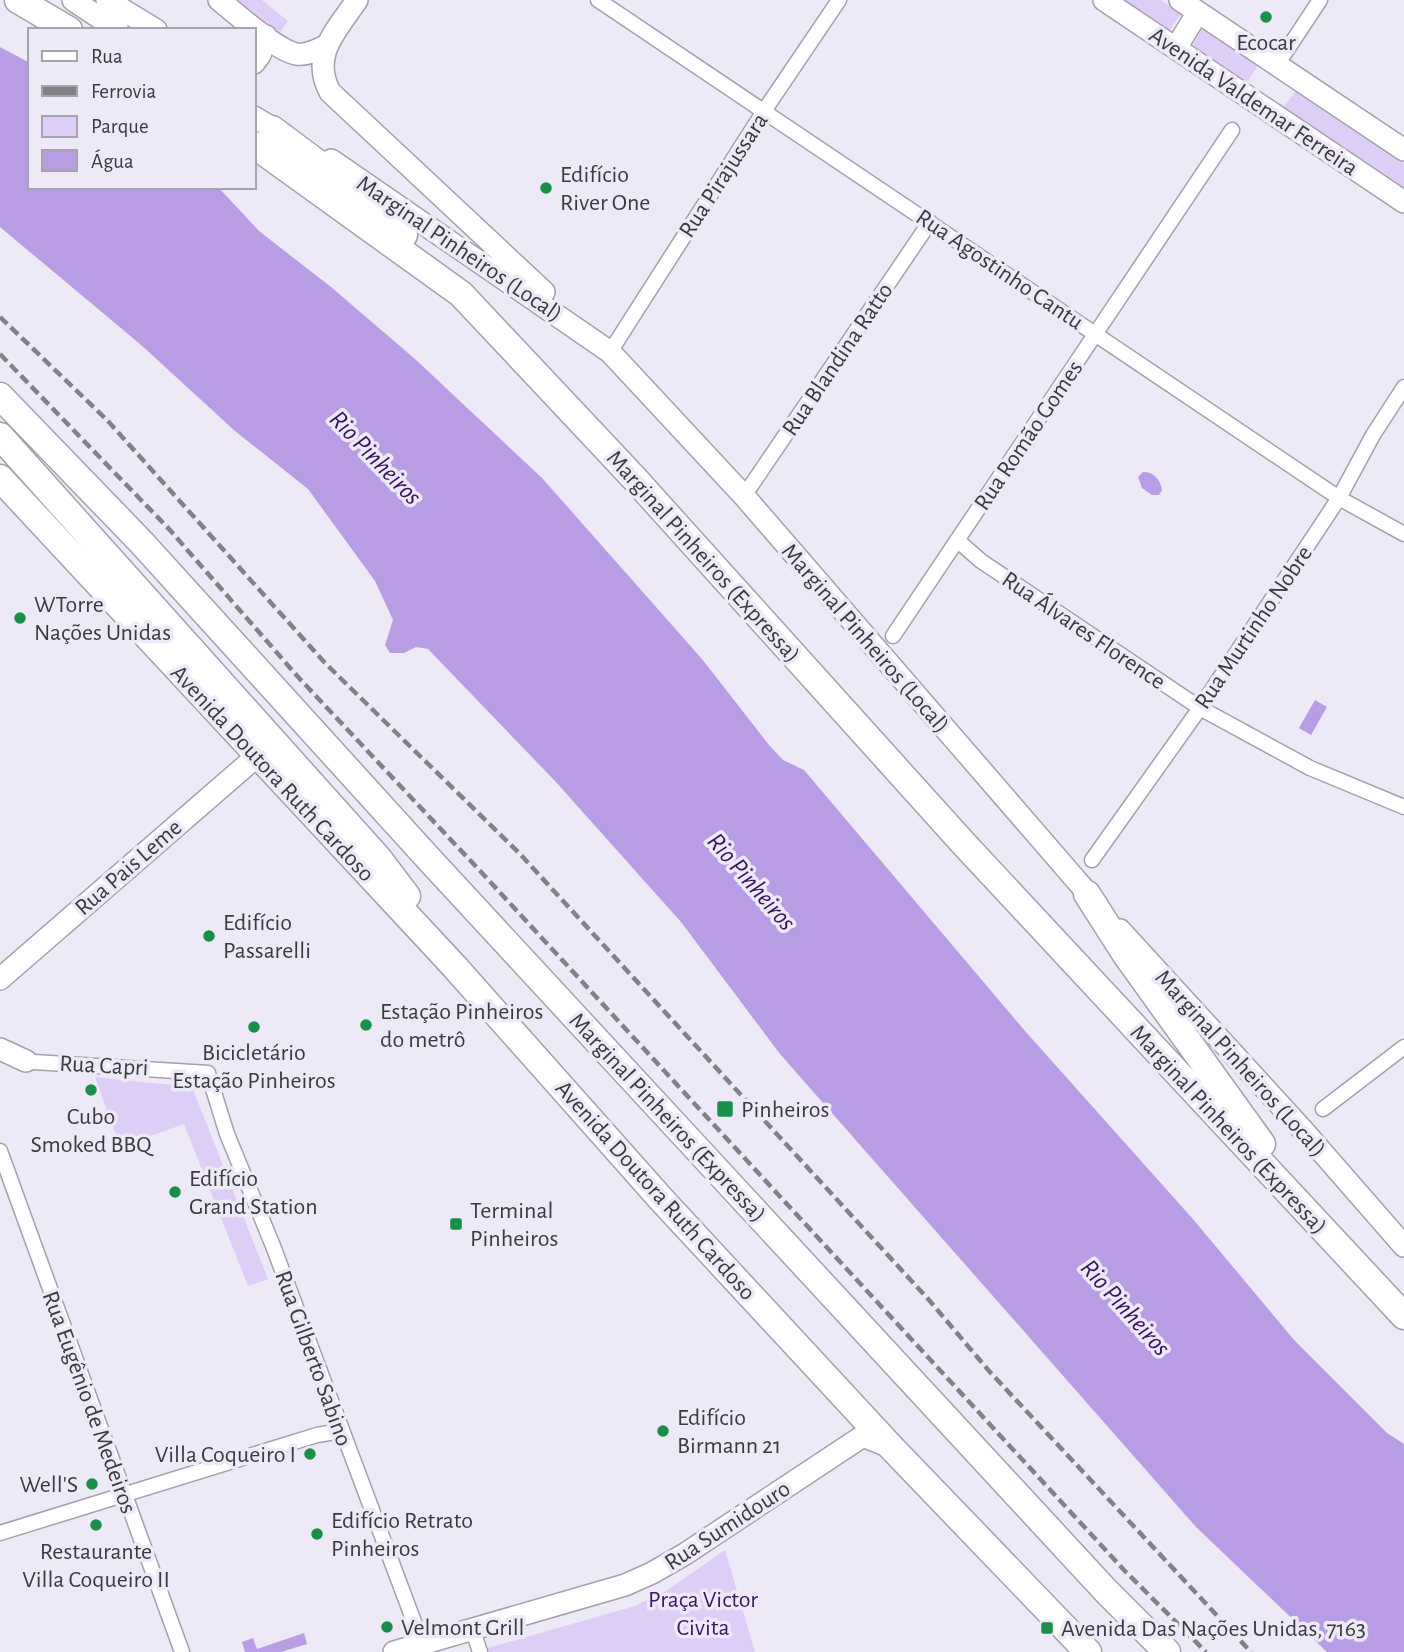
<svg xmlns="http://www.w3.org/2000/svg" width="1404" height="1652" viewBox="0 0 1404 1652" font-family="'Alegreya Sans',sans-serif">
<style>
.green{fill:#ddcef8}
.water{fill:#b89de4}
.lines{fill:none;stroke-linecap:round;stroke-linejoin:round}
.street-casing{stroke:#a4a0ac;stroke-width:17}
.secondary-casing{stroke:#a4a0ac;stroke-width:24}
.highway-casing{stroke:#a4a0ac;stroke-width:29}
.street{stroke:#fff;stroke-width:14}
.secondary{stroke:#fff;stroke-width:21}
.highway{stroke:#fff;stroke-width:26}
.rail{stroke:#838088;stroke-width:4.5;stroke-dasharray:10 5;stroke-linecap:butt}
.poi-dot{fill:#1a8f49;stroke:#ede9f6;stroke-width:2.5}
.labels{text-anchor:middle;stroke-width:7;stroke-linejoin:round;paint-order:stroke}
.poi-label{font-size:24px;fill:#3c3a3f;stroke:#ede9f6;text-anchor:start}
.street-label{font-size:24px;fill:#3c3a3f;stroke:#ede9f6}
.park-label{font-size:24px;fill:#3e1668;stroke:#ede9f6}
.water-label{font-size:26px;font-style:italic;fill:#3a1062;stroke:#ede9f6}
</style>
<rect width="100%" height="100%" fill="#ede9f6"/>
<path class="green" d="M238,0H262L288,21L280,32Z
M1123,0H1161L1181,14L1169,31Z
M1203,28L1258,65L1247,83L1192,46Z
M1296,91L1404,163V189L1283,108Z
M95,1077L192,1087L268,1279L248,1286L184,1124L120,1147Z
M725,1550L755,1652H474L635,1606L666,1591Z"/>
<path class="water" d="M0,47L30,63V187H218L259,231L331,287L415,359L542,478L702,659L769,745L783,760L804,770L1025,1031L1192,1218L1295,1341L1387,1433L1404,1444V1652H1327L1196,1527L780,1054L681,922L555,781L428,649L416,647L404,653H390L385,645L393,620L375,581L308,489L235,431L140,344L0,227Z
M1143,472C1154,472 1160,479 1162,490L1159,495H1152L1142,488L1138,477Z
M1315,700L1327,707L1311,735L1299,728Z
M304,1633L307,1644L281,1652H245L242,1642L253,1638L257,1649Z"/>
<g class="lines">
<g class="street-casing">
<path id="street" d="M598,0L1339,498L1404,534
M1277,65L1320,0
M610,352L764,111L839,0
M744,496L930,222
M957,540L981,561L1200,708L1310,768L1404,807
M893,636L1232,130
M1092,860L1200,708L1339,498L1373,435L1404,387
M18,1061L208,1073L227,1134L273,1246L422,1643
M1323,1109L1404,1047
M0,1151L182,1652
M0,1533L317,1435L341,1431
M472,1628L480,1652"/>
</g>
<g class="secondary-casing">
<path id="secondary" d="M73,0L118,30
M107,0L156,30
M219,0C237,14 276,50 296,54C307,56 318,49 328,45
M357,0C337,30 310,55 330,92L544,292
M1104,0L1404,202
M1180,0L1404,150
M1176,48L1198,12
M254,63L260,55L266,36
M254,117L284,135
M331,160L610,352L744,496L1096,903
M1120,930L1301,1128L1404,1246
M0,979L257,756
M0,1049L26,1061
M394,1652L625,1585L652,1573L685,1554L863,1436L888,1446"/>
</g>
<g class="highway-casing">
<path id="highway" d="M18,0L69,30
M272,129L335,176L404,235
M254,145L461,294L634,478L964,844L1404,1316
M0,396L141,542L428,858L1106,1591L1167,1652
M0,436L379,859L407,896
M0,478L454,966L661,1199L890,1446L1088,1652
M1087,894L1126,955L1262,1144"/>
</g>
<use href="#street" class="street"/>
<use href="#secondary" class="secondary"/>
<use href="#highway" class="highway"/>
<path class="rail" d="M0,317L107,420L325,663L520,854L929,1300L989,1371L1251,1652
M0,354L169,529L299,678L482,873L1124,1570L1206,1652"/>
</g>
<g class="poi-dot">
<circle cx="1266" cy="17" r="7"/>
<circle cx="546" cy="188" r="7"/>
<circle cx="20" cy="618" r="7"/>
<circle cx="209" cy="936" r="7"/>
<circle cx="366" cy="1025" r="7"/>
<circle cx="254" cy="1027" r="7"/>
<circle cx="91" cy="1090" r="7"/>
<rect x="716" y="1100" width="18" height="18" rx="3.5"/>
<circle cx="175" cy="1192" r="7"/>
<rect x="449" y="1217" width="14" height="14" rx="3.5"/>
<circle cx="663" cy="1431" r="7"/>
<circle cx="310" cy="1454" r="7"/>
<circle cx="92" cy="1484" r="7"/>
<circle cx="96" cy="1525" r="7"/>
<circle cx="317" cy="1534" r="7"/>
<circle cx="387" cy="1627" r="7"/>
<rect x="1040" y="1621" width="14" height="14" rx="3.5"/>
</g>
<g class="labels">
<g class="poi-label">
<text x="1266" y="50" text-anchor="middle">Ecocar</text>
<text x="560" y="182">Edifício<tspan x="560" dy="28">River One</tspan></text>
<text x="34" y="612">WTorre<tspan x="34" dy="28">Nações Unidas</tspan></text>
<text x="223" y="930">Edifício<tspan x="223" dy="28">Passarelli</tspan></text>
<text x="380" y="1019">Estação Pinheiros<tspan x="380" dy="28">do metrô</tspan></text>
<text x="254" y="1060" text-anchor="middle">Bicicletário<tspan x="254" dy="28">Estação Pinheiros</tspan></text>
<text x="741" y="1117">Pinheiros</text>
<text x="91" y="1124" text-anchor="middle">Cubo<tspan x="91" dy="28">Smoked BBQ</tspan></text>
<text x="189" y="1186">Edifício<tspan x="189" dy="28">Grand Station</tspan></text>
<text x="470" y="1218">Terminal<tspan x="470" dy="28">Pinheiros</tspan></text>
<text x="677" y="1425">Edifício<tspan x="677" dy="28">Birmann 21</tspan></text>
<text x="296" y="1462" text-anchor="end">Villa Coqueiro I</text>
<text x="78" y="1492" text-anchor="end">Well'S</text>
<text x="331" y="1528">Edifício Retrato<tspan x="331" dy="28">Pinheiros</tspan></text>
<text x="96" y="1559" text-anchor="middle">Restaurante<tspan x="96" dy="28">Villa Coqueiro II</tspan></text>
<text x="401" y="1635">Velmont Grill</text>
<text x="1061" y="1636">Avenida Das Nações Unidas, 7163</text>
</g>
<g class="street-label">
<text transform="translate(1254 101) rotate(34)" y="8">Avenida Valdemar Ferreira</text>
<text transform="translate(723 175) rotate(-57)" y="8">Rua Pirajussara</text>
<text transform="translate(460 248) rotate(34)" y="8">Marginal Pinheiros (Local)</text>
<text transform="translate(1000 269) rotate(34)" y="8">Rua Agostinho Cantu</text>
<text transform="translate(837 359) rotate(-56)" y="8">Rua Blandina Ratto</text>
<text transform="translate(1028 435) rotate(-56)" y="8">Rua Romão Gomes</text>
<text transform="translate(704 556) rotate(48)" y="8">Marginal Pinheiros (Expressa)</text>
<text transform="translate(1253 627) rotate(-56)" y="8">Rua Murtinho Nobre</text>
<text transform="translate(1084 630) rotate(34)" y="8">Rua Álvares Florence</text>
<text transform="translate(866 638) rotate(49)" y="8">Marginal Pinheiros (Local)</text>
<text transform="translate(273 773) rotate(47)" y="8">Avenida Doutora Ruth Cardoso</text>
<text transform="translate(128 867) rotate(-41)" y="8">Rua Pais Leme</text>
<text transform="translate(1241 1063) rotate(48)" y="8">Marginal Pinheiros (Local)</text>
<text transform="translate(104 1065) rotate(3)" y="8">Rua Capri</text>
<text transform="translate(668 1117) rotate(47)" y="8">Marginal Pinheiros (Expressa)</text>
<text transform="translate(1229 1129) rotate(47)" y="8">Marginal Pinheiros (Expressa)</text>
<text transform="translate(656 1190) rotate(48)" y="8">Avenida Doutora Ruth Cardoso</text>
<text transform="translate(314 1358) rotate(70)" y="8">Rua Gilberto Sabino</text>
<text transform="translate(90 1402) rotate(70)" y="8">Rua Eugênio de Medeiros</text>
<text transform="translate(727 1525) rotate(-33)" y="8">Rua Sumidouro</text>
</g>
<g class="park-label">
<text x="703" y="1607">Praça Victor<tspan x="703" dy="28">Civita</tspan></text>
</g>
<g class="water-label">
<text transform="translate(376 457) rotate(46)" y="9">Rio Pinheiros</text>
<text transform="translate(752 881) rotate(49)" y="9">Rio Pinheiros</text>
<text transform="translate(1126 1307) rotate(48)" y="9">Rio Pinheiros</text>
</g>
</g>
<rect x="28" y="28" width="228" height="161" fill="#ede9f6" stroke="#a6a3ad" stroke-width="2"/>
<rect x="42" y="51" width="35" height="10" fill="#ffffff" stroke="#a6a3ad" stroke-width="2"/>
<text x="91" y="63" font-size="21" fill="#3c3a3f">Rua</text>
<rect x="42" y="86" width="35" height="10" fill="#838088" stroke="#a6a3ad" stroke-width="2"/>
<text x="91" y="98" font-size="21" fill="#3c3a3f">Ferrovia</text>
<rect x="42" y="116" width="35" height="21" fill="#ddcef8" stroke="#a6a3ad" stroke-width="2"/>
<text x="91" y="133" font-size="21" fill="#3c3a3f">Parque</text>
<rect x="42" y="150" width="35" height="21" fill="#b89de4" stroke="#a6a3ad" stroke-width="2"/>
<text x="91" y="168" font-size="21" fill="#3c3a3f">Água</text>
</svg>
